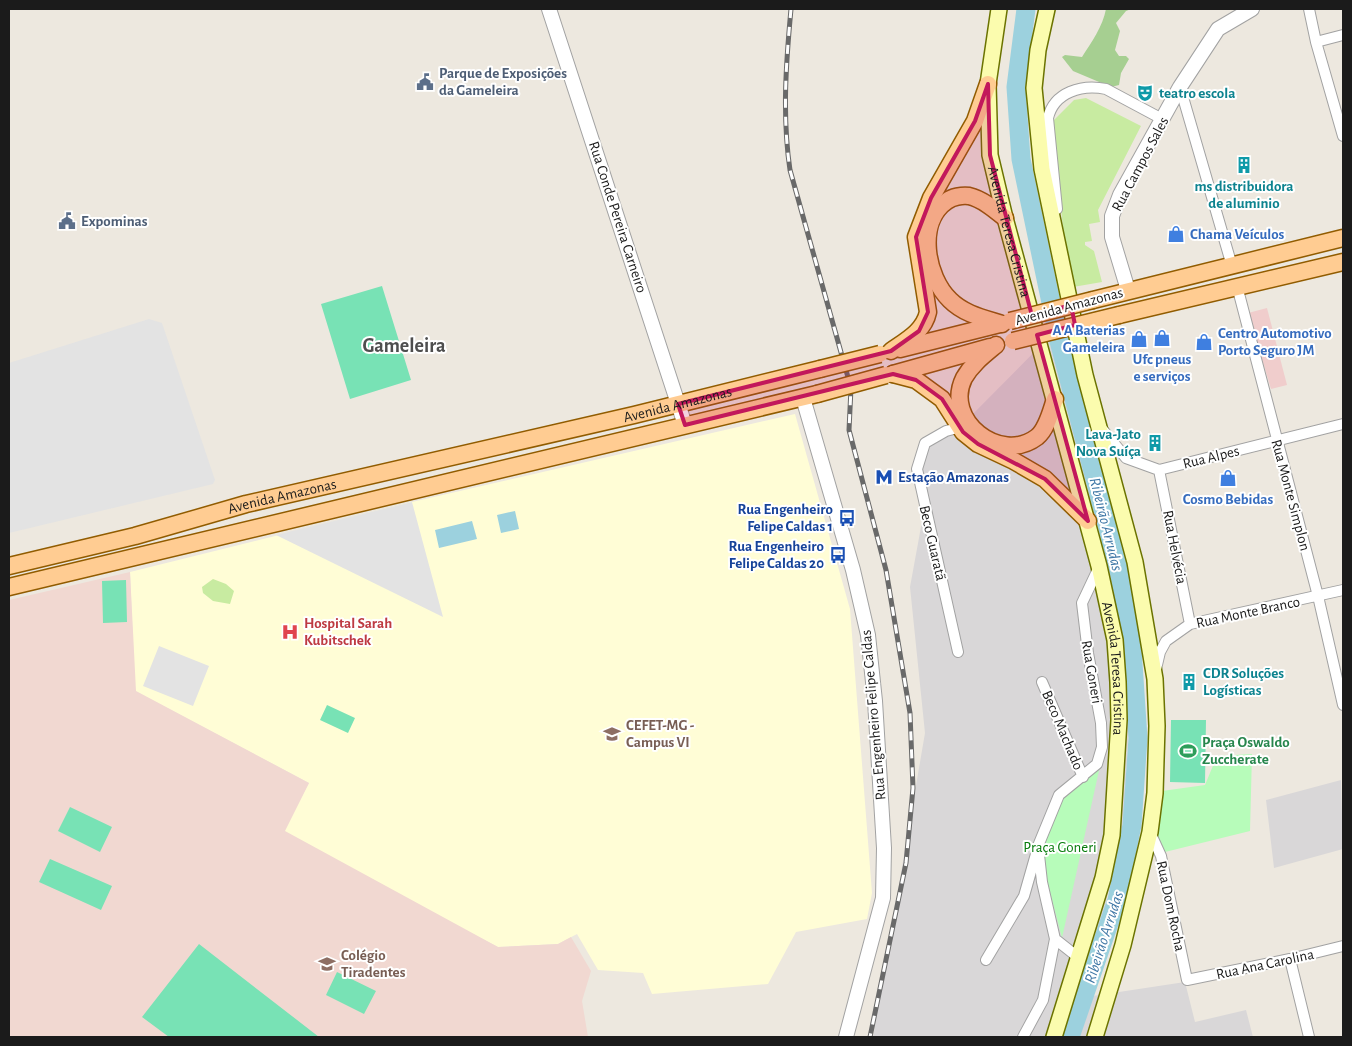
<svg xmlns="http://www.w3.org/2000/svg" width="1352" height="1046" viewBox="0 0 1352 1046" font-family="'Alegreya Sans',sans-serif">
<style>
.residential{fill:#d9d7d8}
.commercial{fill:#f0cdcc}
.education{fill:#fffdd6}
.military{fill:#f1d8d1}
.grass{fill:#c8eba1}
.forest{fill:#a6cf91}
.park{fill:#b7fcba}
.pitch{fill:#78e2b5}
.parking{fill:#e3e3e3}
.water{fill:#9cd1de}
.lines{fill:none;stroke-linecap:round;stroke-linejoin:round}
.river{stroke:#9cd1de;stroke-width:19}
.minor-casing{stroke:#a2a2a2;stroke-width:12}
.tertiary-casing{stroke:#a2a2a2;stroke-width:16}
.secondary-casing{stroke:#6b7300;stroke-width:18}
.primary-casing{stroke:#915c00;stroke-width:19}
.minor{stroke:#fff;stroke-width:10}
.tertiary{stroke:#fff;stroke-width:14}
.secondary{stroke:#fbfcae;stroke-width:15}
.primary{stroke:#ffcc92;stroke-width:16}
.rail-casing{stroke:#696969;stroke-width:5}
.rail{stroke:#fff;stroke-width:3;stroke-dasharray:9;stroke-linecap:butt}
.primary-bridge-casing{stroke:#915c00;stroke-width:19;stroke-linecap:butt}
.primary-bridge{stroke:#ffcc92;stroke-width:16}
.marked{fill:#c2185b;fill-opacity:0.2;stroke:#c2185b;stroke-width:4;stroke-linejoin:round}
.labels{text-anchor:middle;stroke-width:4;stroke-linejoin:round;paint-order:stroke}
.service-label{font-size:15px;font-weight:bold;fill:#4e5e75;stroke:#fff;text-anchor:start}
.culture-label{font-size:15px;font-weight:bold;fill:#0d838f;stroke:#fff;text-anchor:start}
.street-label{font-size:15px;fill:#1b1b1b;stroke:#fff}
.shop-label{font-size:15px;font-weight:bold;fill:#366cbe;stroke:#fff;text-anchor:start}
.transit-label{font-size:15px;font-weight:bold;fill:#164399;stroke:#fff;text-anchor:end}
.health-label{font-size:15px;font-weight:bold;fill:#be3a42;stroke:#fff;text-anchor:start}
.education-label{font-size:15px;font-weight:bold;fill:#785e54;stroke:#fff;text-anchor:start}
.leisure-label{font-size:15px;font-weight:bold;fill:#27864d;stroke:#fff;text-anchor:start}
.park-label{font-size:15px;fill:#067c0b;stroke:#fff}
.water-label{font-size:16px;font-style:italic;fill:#4078a6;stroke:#fff}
.district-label{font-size:20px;font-weight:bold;fill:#4e4e4e;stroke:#fff}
</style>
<rect width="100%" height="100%" fill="#ede8df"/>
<path class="residential" d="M1075,325L1107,460L1092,476L1125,645L1129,724L1124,818L1086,997L1185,982L1195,1022L1246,1010L1253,1037H873L925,733L910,587L923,516L915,469L944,427L962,425L1059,327Z
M1341,780L1343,849L1274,868L1266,800Z"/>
<path class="commercial" d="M1267,308L1287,385L1271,389L1248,313Z"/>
<path class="education" d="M795,414L850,609L872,893L867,919L796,932L768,984L652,994L643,973L598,970L577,934L558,944L498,947L281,835L309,783L135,691L130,572L412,502Z"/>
<path class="military" d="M130,572L136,691L309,783L285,831L498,947L558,944L571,937L591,971L582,1001L588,1037H9V600Z"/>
<path class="grass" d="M1086,98L1141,126L1098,210L1100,222L1089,224L1092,241L1085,242V245L1094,251L1102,282L1073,287L1065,251L1053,121L1074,100Z
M213,579L226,584L234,591L230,604L213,601L203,593L202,587Z"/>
<path class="forest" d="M1106,9H1131L1126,11L1116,23L1120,31L1115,50L1119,56H1126L1129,59L1121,73L1119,85L1111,87L1073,71L1062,57L1065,55L1082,57C1091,43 1103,26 1106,9Z"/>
<path class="park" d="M1252,754L1250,831L1161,853L1152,834L1162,791L1205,785L1217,756Z
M1100,766L1062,938L1038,846L1059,795Z"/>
<path class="pitch" d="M382,286L411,380L350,399L321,304Z
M126,580L127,622L103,623L102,581Z
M327,705L355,718L348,733L320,720Z
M1171,720H1206L1205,783L1170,782Z
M70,807L112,827L100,852L58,831Z
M50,859L112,886L101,910L39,882Z
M199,944L319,1037H169L142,1017Z
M337,972L376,991L364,1014L326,995Z"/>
<path class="parking" d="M149,319L162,323L215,480L213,484L9,533V363Z
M412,502L443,617L276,535Z
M159,646L209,666L193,706L143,686Z"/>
<path class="water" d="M515,511L519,529L501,533L497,515Z
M472,521L477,539L439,548L435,530Z"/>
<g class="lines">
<path class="river" d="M1026,9L1016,87L1021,159L1059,341L1119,571L1131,634L1138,738L1132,825L1117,900L1070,1037"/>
<g class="minor-casing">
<path id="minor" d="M1309,9L1316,42L1343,136
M1316,42L1343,35
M1180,87L1232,266
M1057,209L1048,118C1054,92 1082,84 1106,89L1164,120
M1237,286L1318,596L1343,705
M1103,430L1126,458L1159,470L1343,424
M1159,470L1190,624
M958,652L917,469L925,443L946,431L961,427
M1156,669L1160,652L1166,641L1190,624L1343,590
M1042,682L1083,777
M1150,832L1161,856L1187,980L1290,959L1343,946
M1055,939L1079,958
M1290,959L1309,1037
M986,960L1024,896L1036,854
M1023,1037L1043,1000L1055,939L1042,882L1038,846L1059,795L1097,764L1102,747L1101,723L1088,653L1082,603L1099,567"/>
</g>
<g class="tertiary-casing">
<path id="tertiary" d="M549,9L685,425
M1128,290L1112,237V216L1120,195L1180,87L1218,29L1252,9
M803,398L853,570L868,635L875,701L884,848L883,898L846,1037"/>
</g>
<g class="secondary-casing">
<g id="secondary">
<path id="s1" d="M999,9L988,84L990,155L1005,218L1099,566L1115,640L1118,682L1119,720L1112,835L1103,878L1054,1037"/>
<path d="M1047,9L1038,50L1034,88L1042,169L1085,375L1135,562L1155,679L1157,726L1155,793L1150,832L1123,945L1095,1037"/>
</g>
</g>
<g class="primary-casing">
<g id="primary">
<path d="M1093,300L1343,238"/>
<path d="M1119,315L1343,262"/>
<path d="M1002,324C983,318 964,314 950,300C926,277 916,222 947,201C952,197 962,195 969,196C982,199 994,209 1005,218"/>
<path d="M996,345C984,355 972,364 964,378C943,420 1000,465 1037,437C1047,429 1051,411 1055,399"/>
<path d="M900,349L1000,324"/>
<path d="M891,351C907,340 924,331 928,312L916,237L931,198L975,121L988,84"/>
<path d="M893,374L916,380L942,399L963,432L978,444L1014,461L1045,479L1088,521"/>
<path d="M893,374L990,347"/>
<path id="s2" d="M9,566L135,536L246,504L634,415L820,369"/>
<path d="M9,587L817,394"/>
</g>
</g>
<use href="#minor" class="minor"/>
<use href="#tertiary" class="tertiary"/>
<use href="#secondary" class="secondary"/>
<use href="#primary" class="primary"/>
<g class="rail-casing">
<path id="rail" d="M791,9C786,63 782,116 790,170L851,388L849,430L886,570L910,713L913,788L906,863L870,1037"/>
</g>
<use href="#rail" class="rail"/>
<g class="primary-bridge-casing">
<path id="primary-bridge" d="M1010,321L1093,300
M1013,341L1119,315
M820,369L880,354
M817,394L886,375"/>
</g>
<use href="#primary-bridge" class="primary-bridge"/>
</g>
<path class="marked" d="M988,84L990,155L1032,316L1071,305L1075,325L1037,335L1088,521L1045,479L978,444L963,432L942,399L916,380L893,374L685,425L678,404L891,351L919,331L928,312L916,237L931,198L975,121Z"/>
<defs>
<g id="civic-bare" transform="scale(1.35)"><path d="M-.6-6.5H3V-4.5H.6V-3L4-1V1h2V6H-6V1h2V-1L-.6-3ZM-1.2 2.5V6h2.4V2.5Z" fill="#5c6f8a" stroke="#fff" stroke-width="2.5" paint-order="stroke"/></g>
<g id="theatre-bare" transform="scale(1.35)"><path d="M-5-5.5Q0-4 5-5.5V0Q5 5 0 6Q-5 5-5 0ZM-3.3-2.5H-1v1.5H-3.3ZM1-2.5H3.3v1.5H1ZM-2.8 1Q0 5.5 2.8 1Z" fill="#0f9aa8" stroke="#fff" stroke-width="2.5" paint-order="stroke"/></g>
<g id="building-bare" transform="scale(1.35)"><path d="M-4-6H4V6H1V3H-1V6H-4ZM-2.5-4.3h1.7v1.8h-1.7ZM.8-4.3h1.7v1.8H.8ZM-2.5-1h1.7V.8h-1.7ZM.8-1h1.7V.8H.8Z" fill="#0f9aa8" stroke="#fff" stroke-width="2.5" paint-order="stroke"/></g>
<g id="shop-bare" transform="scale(1.35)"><path d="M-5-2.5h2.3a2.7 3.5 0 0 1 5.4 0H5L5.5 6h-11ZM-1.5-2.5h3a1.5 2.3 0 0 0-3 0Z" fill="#3f7fe0" stroke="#fff" stroke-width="2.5" paint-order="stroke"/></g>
<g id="metro-bare" transform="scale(1.35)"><path d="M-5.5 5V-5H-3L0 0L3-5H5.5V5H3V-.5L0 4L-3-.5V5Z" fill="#1a4fb4" stroke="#fff" stroke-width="2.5" paint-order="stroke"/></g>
<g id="bus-bare" transform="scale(1.35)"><path d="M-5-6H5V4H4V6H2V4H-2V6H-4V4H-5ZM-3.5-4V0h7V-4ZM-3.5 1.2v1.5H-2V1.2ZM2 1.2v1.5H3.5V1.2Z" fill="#1a4fb4" stroke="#fff" stroke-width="2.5" paint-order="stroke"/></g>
<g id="hospital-bare" transform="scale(1.35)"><path d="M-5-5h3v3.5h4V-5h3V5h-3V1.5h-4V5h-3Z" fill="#e0444e" stroke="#fff" stroke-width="2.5" paint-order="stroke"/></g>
<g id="university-bare" transform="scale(1.35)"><path d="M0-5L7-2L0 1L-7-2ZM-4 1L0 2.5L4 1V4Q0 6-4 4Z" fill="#8d6e63" stroke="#fff" stroke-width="2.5" paint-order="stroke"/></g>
<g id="stadium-bare" transform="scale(1.35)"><path d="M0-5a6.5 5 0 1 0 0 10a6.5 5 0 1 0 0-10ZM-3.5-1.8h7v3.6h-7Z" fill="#2e9e5b" stroke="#fff" stroke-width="2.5" paint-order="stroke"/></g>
<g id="school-bare" transform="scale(1.35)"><path d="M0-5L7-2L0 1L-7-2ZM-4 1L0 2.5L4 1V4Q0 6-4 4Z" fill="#8d6e63" stroke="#fff" stroke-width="2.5" paint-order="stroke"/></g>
</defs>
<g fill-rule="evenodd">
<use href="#civic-bare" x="425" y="82"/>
<use href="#theatre-bare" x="1145" y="93"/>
<use href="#building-bare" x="1244" y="165"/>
<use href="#civic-bare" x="67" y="221"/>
<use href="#shop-bare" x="1176" y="234"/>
<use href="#shop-bare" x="1162" y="338"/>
<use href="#shop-bare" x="1139" y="339"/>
<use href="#shop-bare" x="1204" y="342"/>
<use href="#building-bare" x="1155" y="443"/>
<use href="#metro-bare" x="884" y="477"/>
<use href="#shop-bare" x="1228" y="478"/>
<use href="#bus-bare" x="847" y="518"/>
<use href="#bus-bare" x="838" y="555"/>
<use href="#hospital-bare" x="290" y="632"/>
<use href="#building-bare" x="1189" y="682"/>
<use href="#university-bare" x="612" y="734"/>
<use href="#stadium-bare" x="1188" y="751"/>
<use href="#school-bare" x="327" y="964"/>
</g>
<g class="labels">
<g class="service-label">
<text x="439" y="78">Parque de Exposições<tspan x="439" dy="17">da Gameleira</tspan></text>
<text x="81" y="226">Expominas</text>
</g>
<g class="culture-label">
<text x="1159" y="98">teatro escola</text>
<text x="1244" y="191" text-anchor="middle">ms distribuidora<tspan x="1244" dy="17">de aluminio</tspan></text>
<text x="1141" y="439" text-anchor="end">Lava-Jato<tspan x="1141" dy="17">Nova Suíça</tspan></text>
<text x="1203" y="678">CDR Soluções<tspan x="1203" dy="17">Logísticas</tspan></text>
</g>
<g class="street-label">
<text transform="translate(1140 164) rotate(-62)" y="5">Rua Campos Sales</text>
<text transform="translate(618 217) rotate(72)" y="5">Rua Conde Pereira Carneiro</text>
<text dy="5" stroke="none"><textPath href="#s1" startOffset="226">Avenida Teresa Cristina</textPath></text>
<text transform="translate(1069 306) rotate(-15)" y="5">Avenida Amazonas</text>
<text dy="5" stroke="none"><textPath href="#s2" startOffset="688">Avenida Amazonas</textPath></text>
<text transform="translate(1211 457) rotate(-14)" y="5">Rua Alpes</text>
<text transform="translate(1291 495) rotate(75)" y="5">Rua Monte Simplon</text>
<text dy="5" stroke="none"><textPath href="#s2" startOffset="282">Avenida Amazonas</textPath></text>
<text transform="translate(933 543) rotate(77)" y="5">Beco Guaratã</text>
<text transform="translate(1175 547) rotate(79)" y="5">Rua Helvécia</text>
<text transform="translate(1248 612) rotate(-12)" y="5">Rua Monte Branco</text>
<text dy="5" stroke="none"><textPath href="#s1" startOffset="676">Avenida Teresa Cristina</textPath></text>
<text transform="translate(1092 672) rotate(80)" y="5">Rua Goneri</text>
<text transform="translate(873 715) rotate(-95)" y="5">Rua Engenheiro Felipe Caldas</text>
<text transform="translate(1063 730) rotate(67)" y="5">Beco Machado</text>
<text transform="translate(1171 906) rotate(78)" y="5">Rua Dom Rocha</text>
<text transform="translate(1265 964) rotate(-12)" y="5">Rua Ana Carolina</text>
</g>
<g class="shop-label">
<text x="1190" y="239">Chama Veículos</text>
<text x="1125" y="335" text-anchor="end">A A Baterias<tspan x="1125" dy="17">Gameleira</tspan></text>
<text x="1218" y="338">Centro Automotivo<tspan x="1218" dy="17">Porto Seguro JM</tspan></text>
<text x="1162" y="364" text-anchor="middle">Ufc pneus<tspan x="1162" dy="17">e serviços</tspan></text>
<text x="1228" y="504" text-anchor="middle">Cosmo Bebidas</text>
</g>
<g class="transit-label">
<text x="898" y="482" text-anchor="start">Estação Amazonas</text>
<text x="833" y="514">Rua Engenheiro<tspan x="833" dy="17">Felipe Caldas 1</tspan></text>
<text x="824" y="551">Rua Engenheiro<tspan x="824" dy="17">Felipe Caldas 20</tspan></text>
</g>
<g class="health-label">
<text x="304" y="628">Hospital Sarah<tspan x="304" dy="17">Kubitschek</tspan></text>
</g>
<g class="education-label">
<text x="626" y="730">CEFET-MG -<tspan x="626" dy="17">Campus VI</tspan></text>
<text x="341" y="960">Colégio<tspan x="341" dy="17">Tiradentes</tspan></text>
</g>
<g class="leisure-label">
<text x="1202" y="747">Praça Oswaldo<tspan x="1202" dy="17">Zuccherate</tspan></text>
</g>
<g class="park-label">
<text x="1060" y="852">Praça Goneri</text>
</g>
<g class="water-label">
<text transform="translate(1107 524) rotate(76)" y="6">Ribeirão Arrudas</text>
<text transform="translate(1103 937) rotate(-72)" y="6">Ribeirão Arrudas</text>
</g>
<g class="district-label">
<text x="404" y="352">Gameleira</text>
</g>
</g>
<rect width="1352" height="1046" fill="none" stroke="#1b1b1b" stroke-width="20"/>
</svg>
